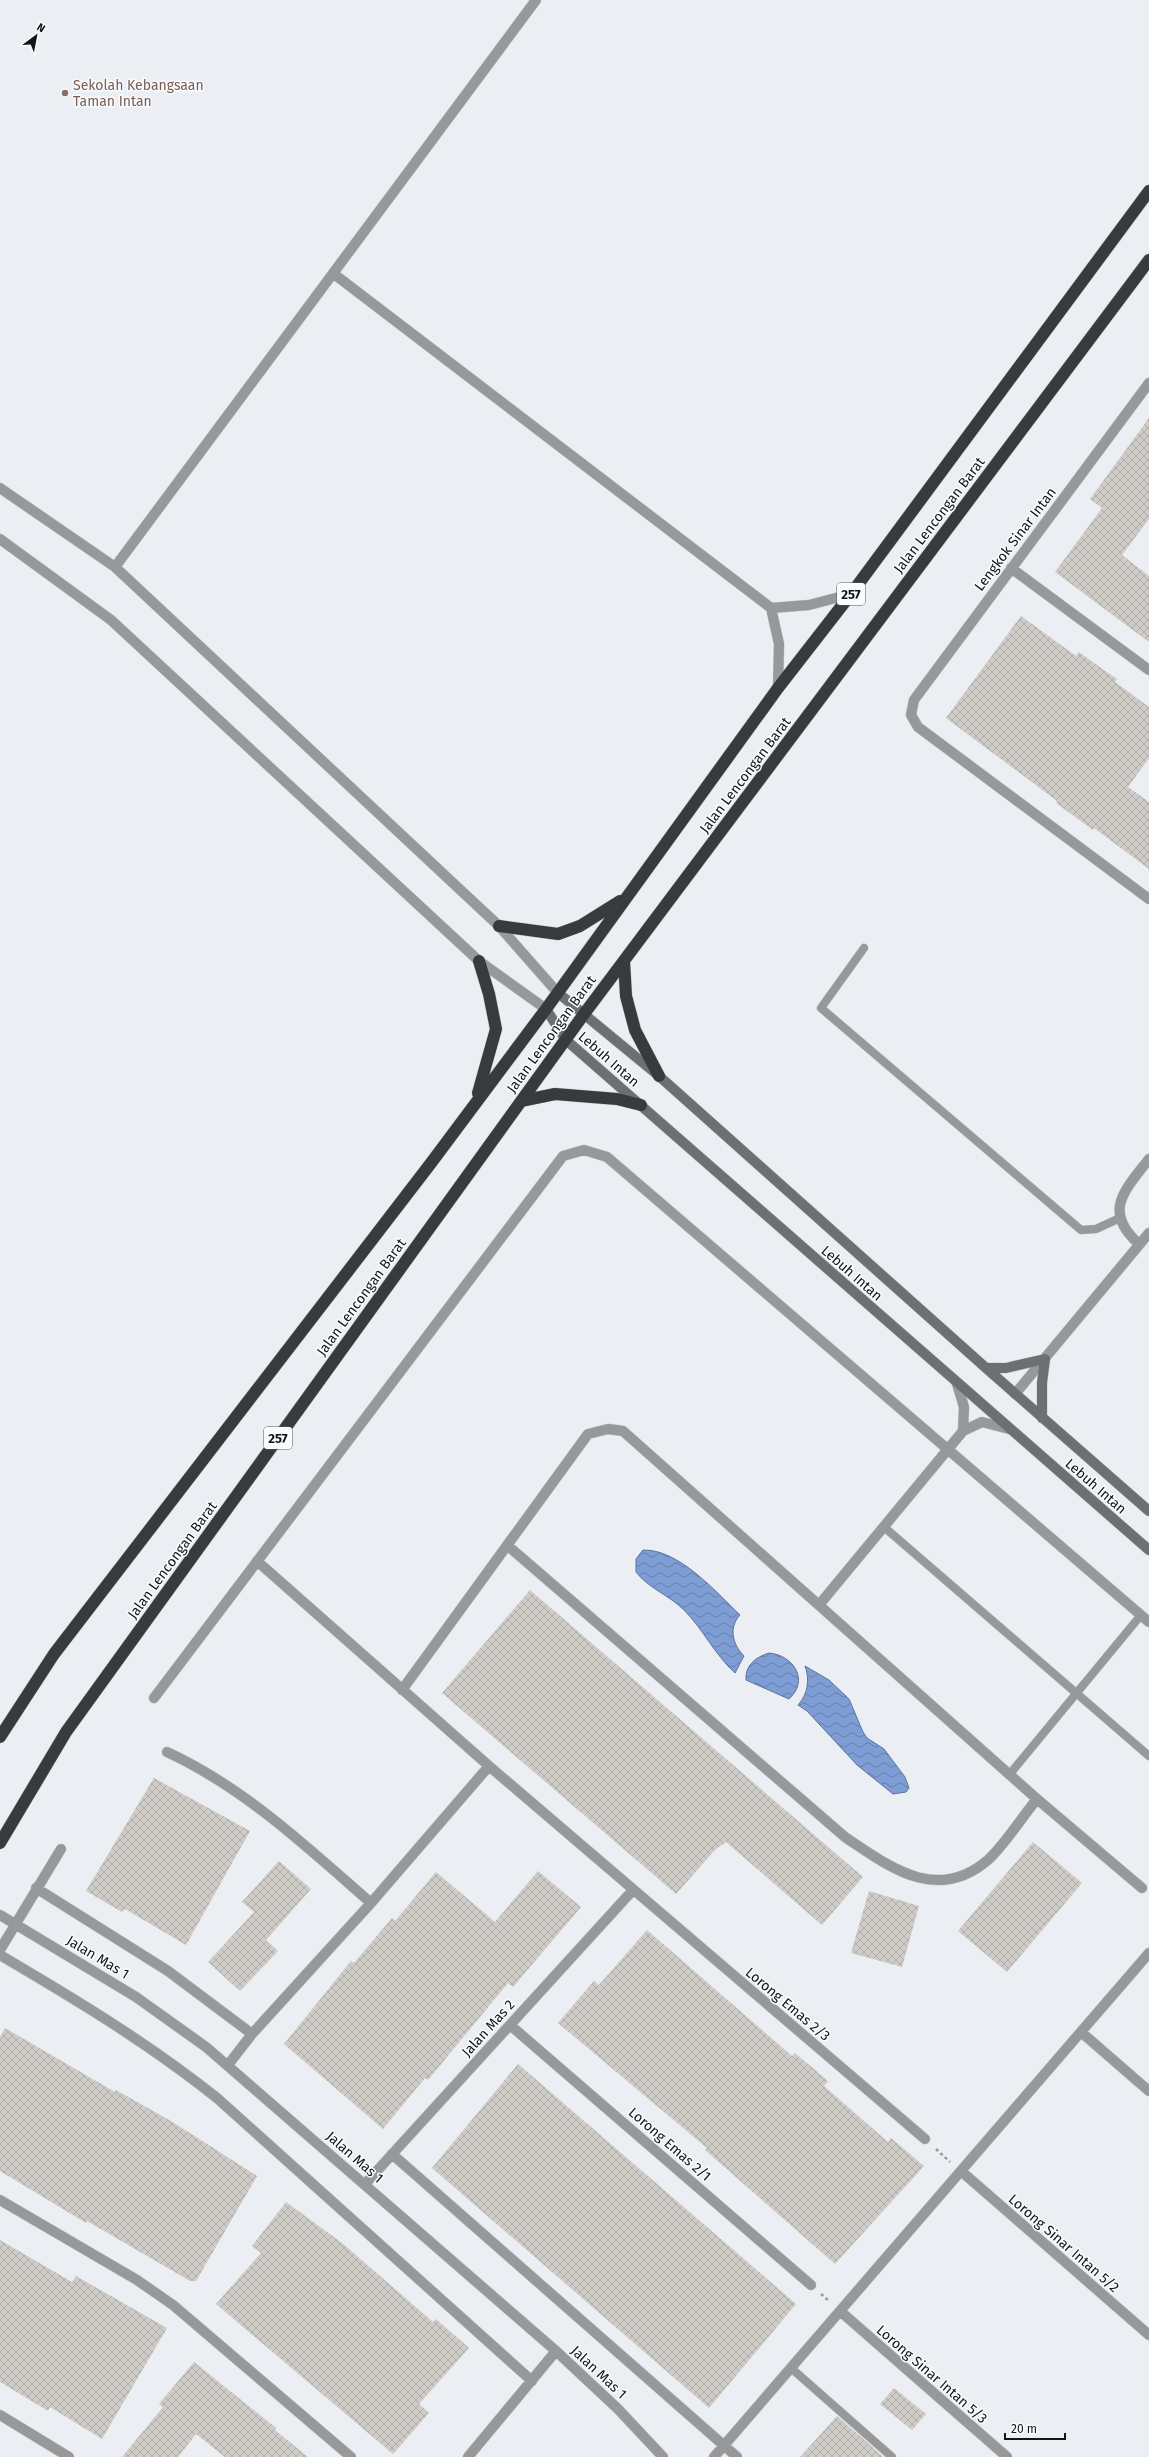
<svg xmlns="http://www.w3.org/2000/svg" width="1149" height="2457" viewBox="0 0 1149 2457" font-family="'Fira Sans',sans-serif">
<style>
.water{fill:url(#water-waves);stroke:#5d749b}
.building{fill:url(#building-cross-hatch)}
.lines{fill:none;stroke-linecap:round;stroke-linejoin:round}
.lane-casing{stroke:#c8cbcf;stroke-width:9}
.street-casing{stroke:#c8cbcf;stroke-width:11}
.secondary-casing{stroke:#c8cbcf;stroke-width:11}
.highway-casing{stroke:#c8cbcf;stroke-width:13}
.path{stroke:#97999d;stroke-width:2.5;stroke-dasharray:3 3;stroke-linecap:butt}
.lane{stroke:#969899;stroke-width:8}
.street{stroke:#969899;stroke-width:10}
.secondary{stroke:#6c7071;stroke-width:10}
.highway{stroke:#363c3e;stroke-width:12}
.education-dot{fill:#8d6e63;stroke:#f9fbfe;stroke-width:1.5}
.labels{text-anchor:middle;stroke-width:3;stroke-linejoin:round;paint-order:stroke}
.shield{fill:#f9fbfe;stroke:#58595b;stroke-width:1}
.shield-label{font-size:13px;font-weight:bold;fill:#131415}
.education-label{font-size:14px;fill:#785e54;stroke:#f9fbfe;text-anchor:start}
.street-label{font-size:14px;fill:#131415;stroke:#f9fbfe}
</style>
<defs>
<pattern id="water-waves" width="16" height="10" patternUnits="userSpaceOnUse"><rect width="16" height="10" fill="#7d9dd4"/><path d="M0 5q4-4 8 0t8 0" fill="none" stroke="#657fab"/></pattern>
<pattern id="building-cross-hatch" width="8" height="8" patternUnits="userSpaceOnUse"><rect width="8" height="8" fill="#cfcbc6"/><path d="M0 0l8 8M0 8l8-8" fill="none" stroke="#b1ada9"/></pattern>
</defs>
<rect width="100%" height="100%" fill="#ebeef3"/>
<path class="water" d="M643,1550C679,1549 716,1592 740,1615C728,1628 733,1645 744,1656L735,1673C715,1655 703,1629 684,1610C669,1595 648,1588 636,1572V1559Z
M769,1653C793,1655 810,1680 789,1699L746,1680C745,1665 756,1657 769,1653Z
M805,1666L829,1680L849,1699L863,1732L867,1738L884,1749L905,1777L909,1788L906,1792L893,1794L857,1765L807,1711L798,1705C808,1694 810,1679 805,1666Z"/>
<path class="building" d="M1149,418V519L1122,555L1149,576V642L1055,572L1102,508L1090,499Z
M1021,616L1076,656L1079,652L1101,668L1117,679L1115,682L1149,707V758L1128,787L1149,802V869L1094,828L1093,830L1078,819L1056,803L1057,801L946,718Z
M530,1590L863,1877L822,1925L726,1842L715,1850L676,1894L442,1693Z
M154,1778L250,1831L186,1945L125,1909L122,1912L86,1891Z
M1033,1842L1082,1883L1007,1972L958,1931Z
M279,1861L311,1889L266,1940L278,1951L240,1991L208,1962L254,1912L242,1902Z
M538,1871L581,1907L513,1987L508,1983L428,2080L425,2078L383,2129L284,2044L351,1961L354,1963L392,1918L395,1921L436,1872L495,1922Z
M869,1891L919,1906L902,1967L851,1953Z
M647,1930L792,2056L795,2053L828,2081L824,2086L888,2142L891,2138L924,2166L835,2264L705,2150L707,2148L558,2023L594,1981L599,1985Z
M5,2028L115,2092L116,2090L171,2121L257,2176L196,2281H190L87,2221L86,2223L0,2171V2037Z
M518,2064L796,2304L709,2408L432,2168Z
M286,2202L342,2243L433,2322L436,2319L469,2348L419,2404L429,2413L393,2454L216,2304L261,2253L252,2246Z
M0,2240L72,2282L76,2276L167,2328L102,2439L50,2407L48,2411L0,2382Z
M194,2362L276,2428L275,2430L308,2457H225L196,2434L178,2457H122L163,2407L159,2404Z
M894,2388L926,2414L912,2430L880,2404Z
M837,2416L860,2436L883,2457H800Z"/>
<g class="lines">
<g class="lane-casing">
<path id="lane" d="M864,948L821,1008L1081,1230L1096,1229L1120,1218
M884,1527L1149,1756
M1009,1775L1141,1615
M791,2368L892,2457"/>
</g>
<g class="street-casing">
<path id="street" d="M334,274L771,608L779,644L778,688
M1149,383L914,700L911,715L918,727L1149,899
M0,488L115,567L499,926L557,992
M0,539L111,620L479,961L546,1009
M115,567L536,0
M1011,568L1149,670
M771,608L809,605L851,594
M1139,1244C1102,1211 1125,1190 1149,1159
M957,1384L964,1407L963,1431
M1015,1394L1149,1233
M507,1545L845,1837C891,1868 938,1904 989,1859C1006,1843 1022,1817 1037,1799
M257,1561L489,1766L925,2139
M819,1605L963,1431L982,1422L1009,1429
M402,1690L588,1434L608,1429L623,1431L1037,1799L1142,1888
M154,1698L563,1156L584,1150L607,1157L1149,1622
M167,1752C245,1788 308,1848 371,1903
M36,1888L168,1971L252,2034
M0,1915L136,1997L206,2047L556,2351L618,2409L663,2457
M0,1950L61,1849
M0,1955C75,1999 148,2043 217,2098L532,2381
M510,2025L811,2285
M1081,2032L1149,2091
M228,2065L252,2034L371,1903L489,1766
M392,2154L737,2457
M961,2171L1149,2335
M365,2184L633,1890
M0,2200L137,2280L173,2305L351,2457
M840,2311L1007,2457
M0,2415L69,2457
M468,2457L556,2351
M714,2457L1149,1953"/>
</g>
<g class="secondary-casing">
<path id="secondary" d="M557,992L659,1076L986,1368L1149,1511
M546,1009L566,1040L1149,1550
M986,1368H1006L1045,1359L1042,1383V1418"/>
</g>
<g class="highway-casing">
<path id="highway" d="M499,926L558,934L580,926L620,901
M624,961L626,996L635,1030L659,1076
M478,1093L496,1029L489,994L479,961
M521,1101L555,1094L617,1099L641,1105
M0,1737L54,1654L431,1163L546,1009L778,688L851,594L1149,191
M0,1843L66,1732L584,1014L1149,260"/>
</g>
<path class="path" d="M936,2149L950,2162
M821,2294L829,2301"/>
<use href="#lane" class="lane"/>
<use href="#street" class="street"/>
<use href="#secondary" class="secondary"/>
<use href="#highway" class="highway"/>
</g>
<circle class="education-dot" cx="65" cy="93" r="4"/>
<g class="labels">
<g class="shield">
<rect x="837" y="583" width="28" height="22" rx="3"/>
<rect x="264" y="1427" width="28" height="22" rx="3"/>
</g>
<g class="shield-label">
<text x="851" y="599">257</text>
<text x="278" y="1443">257</text>
</g>
<g class="education-label">
<text x="73" y="90">Sekolah Kebangsaan<tspan x="73" dy="16">Taman Intan</tspan></text>
</g>
<g class="street-label">
<text transform="translate(939 515) rotate(-53)" y="5">Jalan Lencongan Barat</text>
<text transform="translate(1015 539) rotate(-53)" y="5">Lengkok Sinar Intan</text>
<text transform="translate(745 775) rotate(-53)" y="5">Jalan Lencongan Barat</text>
<text transform="translate(551 1034) rotate(-54)" y="5">Jalan Lencongan Barat</text>
<text transform="translate(609 1059) rotate(41)" y="5">Lebuh Intan</text>
<text transform="translate(852 1273) rotate(41)" y="5">Lebuh Intan</text>
<text transform="translate(361 1297) rotate(-54)" y="5">Jalan Lencongan Barat</text>
<text transform="translate(1096 1486) rotate(41)" y="5">Lebuh Intan</text>
<text transform="translate(172 1560) rotate(-54)" y="5">Jalan Lencongan Barat</text>
<text transform="translate(98 1957) rotate(31)" y="5">Jalan Mas 1</text>
<text transform="translate(788 2004) rotate(40)" y="5">Lorong Emas 2/3</text>
<text transform="translate(488 2028) rotate(-48)" y="5">Jalan Mas 2</text>
<text transform="translate(670 2144) rotate(41)" y="5">Lorong Emas 2/1</text>
<text transform="translate(355 2157) rotate(41)" y="5">Jalan Mas 1</text>
<text transform="translate(1064 2243) rotate(41)" y="5">Lorong Sinar Intan 5/2</text>
<text transform="translate(599 2372) rotate(43)" y="5">Jalan Mas 1</text>
<text transform="translate(932 2374) rotate(41)" y="5">Lorong Sinar Intan 5/3</text>
</g>
</g>
<g transform="translate(36 36) rotate(32)" stroke="#f9fbfe" stroke-width="3" paint-order="stroke">
<path d="M0-3L7 15L0 10L-7 15Z" fill="#131415"/>
<text y="-6" font-size="11" font-weight="bold" text-anchor="middle" fill="#131415">N</text>
</g>
<path d="M1005 2433v6h60v-6" fill="none" stroke="#131415" stroke-width="2"/>
<text x="1011" y="2433" font-size="12" fill="#131415" stroke="#f9fbfe" stroke-width="3" paint-order="stroke">20 m</text>
</svg>
